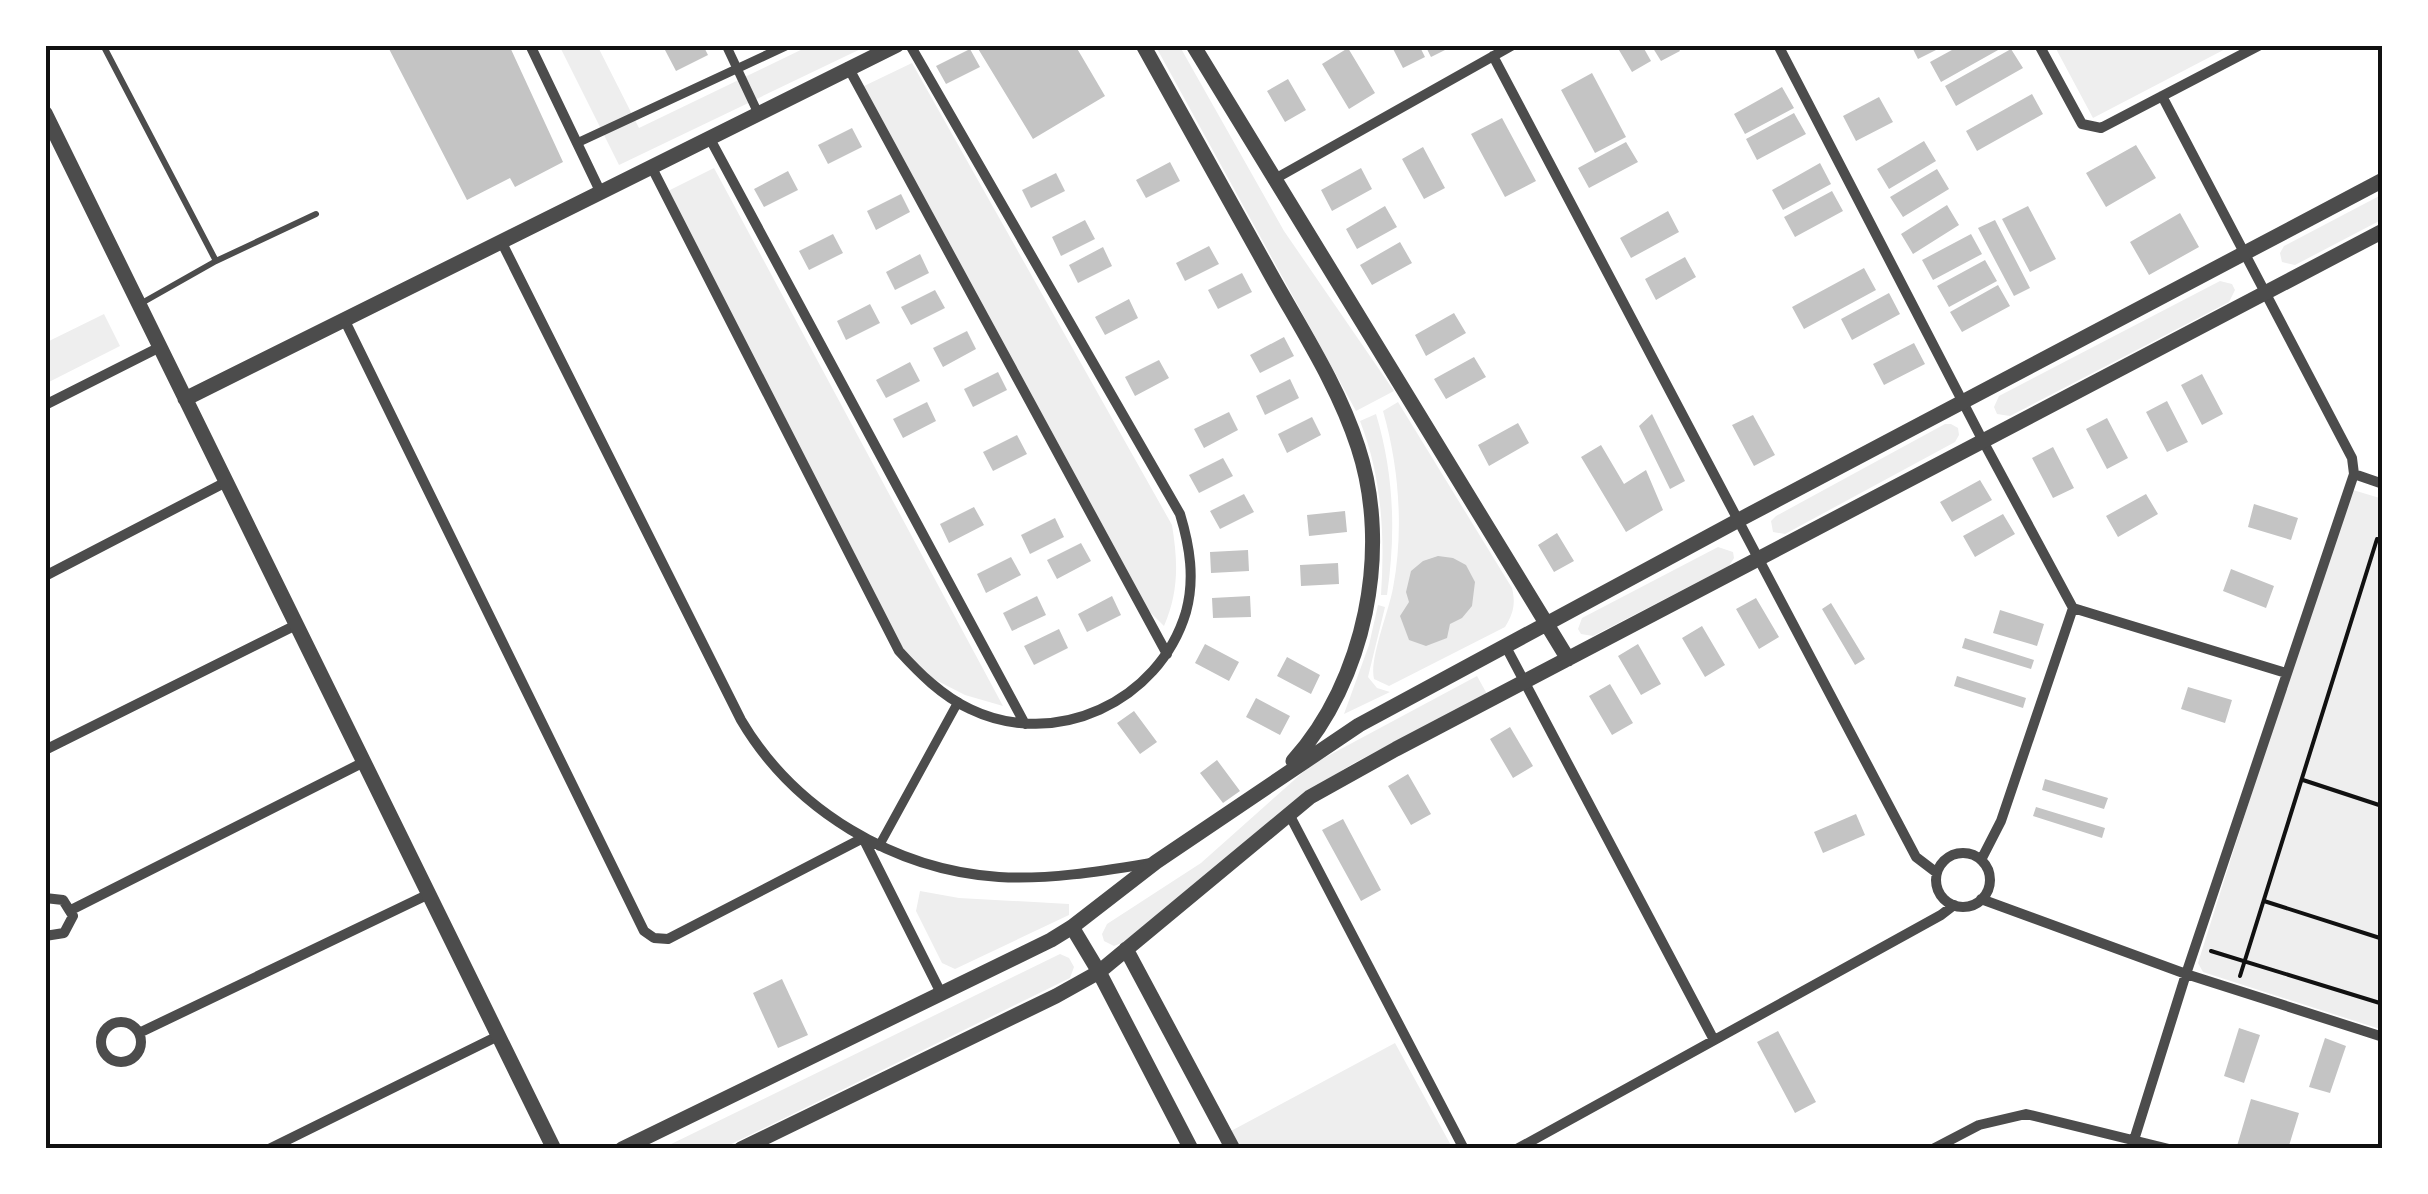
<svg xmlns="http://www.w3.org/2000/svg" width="2428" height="1194" viewBox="0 0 2428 1194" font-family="Montserrat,sans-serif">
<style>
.green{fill:#eee}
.building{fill:#c4c4c4}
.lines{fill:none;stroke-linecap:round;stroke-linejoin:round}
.path{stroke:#111;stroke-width:4}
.service{stroke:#4c4c4c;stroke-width:6}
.pedestrian{stroke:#4c4c4c;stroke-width:9}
.minor{stroke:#4c4c4c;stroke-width:10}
.tertiary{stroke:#4c4c4c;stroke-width:15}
.neatline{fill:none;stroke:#111;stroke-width:4}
</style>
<rect width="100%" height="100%" fill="#fff"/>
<path class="green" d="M559,45H597L639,128L811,45H869L619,165Z
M1155,45H1179L1284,231L1394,391L1356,411Z
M2054,45H2233L2093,118Z
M912,63L1172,525C1178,562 1179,591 1164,626L1141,603L862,87Z
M714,168L1003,706L965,695L926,675L892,637L668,191Z
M2383,194V219L2295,265L2282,262L2280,253L2284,246Z
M2220,281L2232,284L2235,290L2229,302L2010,416L1997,414L1994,407L1999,396Z
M104,314L120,346L45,384V343Z
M1398,402L1512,588C1516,604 1513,614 1505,627L1389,686L1374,679C1369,659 1389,611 1393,588C1404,531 1399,466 1383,411Z
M1376,414C1394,474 1396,533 1387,595H1381C1385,536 1382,477 1360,421Z
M1945,424H1951L1958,428L1959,435L1955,442L1785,534L1773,532L1771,521L1776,516Z
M2353,490L2383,499V1030L2203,972L2198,963L2345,498Z
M1718,547L1733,552L1734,558L1729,566L1593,636L1581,634L1578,629L1582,618Z
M1378,605L1385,607L1368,677L1377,688L1390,692L1344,714L1369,645Z
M1477,676L1487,694L1354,763L1303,794L1124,942L1114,946L1104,941L1102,934L1107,924L1201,863L1311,765Z
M920,891L959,898L1069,904V915L955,969L942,963L916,911Z
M1060,954L1069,958L1074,967L1070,978L721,1149H661Z
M1395,1043L1453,1149H1241L1231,1131Z"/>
<path class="building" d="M387,45H509L563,162L515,187L510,178L467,200Z
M675,45H703L708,55L676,71L665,50Z
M980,45H1075L1105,96L1033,139L977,47Z
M1391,45H1419L1425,57L1403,68Z
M1425,45H1455L1431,57Z
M1616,45H1642L1651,61L1632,72Z
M1651,45H1676L1680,51L1661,61Z
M1911,45H1946L1918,59Z
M1961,45H2007L1941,82L1930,62Z
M1348,48L1375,93L1349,109L1322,64Z
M970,49L980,67L946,84L936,66Z
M2011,49L2023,68L1956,106L1945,86Z
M1592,73L1626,137L1595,153L1561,90Z
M1288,79L1306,110L1285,122L1267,91Z
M1782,87L1794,108L1745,134L1734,114Z
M2032,94L2043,114L1977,151L1966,131Z
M1879,97L1893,122L1856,141L1843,116Z
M1794,113L1806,134L1757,160L1746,139Z
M1502,118L1536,181L1505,197L1471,134Z
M852,128L862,147L828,164L818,145Z
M1924,141L1936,161L1889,189L1877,169Z
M1626,142L1638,162L1589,188L1578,168Z
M2136,145L2156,178L2106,207L2086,173Z
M1423,147L1445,188L1424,199L1402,159Z
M1170,162L1180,181L1146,198L1136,180Z
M1820,163L1831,184L1783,210L1772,190Z
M1361,168L1372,189L1332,211L1321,190Z
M1937,169L1949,189L1903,217L1890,197Z
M788,171L798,190L764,207L754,189Z
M1056,173L1065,191L1031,208L1022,190Z
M1832,191L1843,211L1795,237L1784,217Z
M901,194L910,212L876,230L867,211Z
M1947,205L1959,225L1913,254L1901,234Z
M1385,206L1397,227L1357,249L1346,229Z
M2028,206L2056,259L2030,272L2002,219Z
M1668,211L1679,232L1631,258L1620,238Z
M2180,213L2199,247L2149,275L2130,242Z
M1085,220L1095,239L1061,256L1052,237Z
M1995,220L2030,288L2014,296L1978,228Z
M833,234L843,253L809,270L799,251Z
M1971,234L1982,254L1933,280L1922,260Z
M1400,242L1412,263L1372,285L1360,265Z
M1209,246L1219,264L1185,281L1176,263Z
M1103,247L1112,266L1078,283L1069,265Z
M920,254L929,273L895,290L886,272Z
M1685,257L1696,277L1656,300L1645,279Z
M1985,260L1997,281L1949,307L1937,286Z
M1864,268L1876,290L1804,329L1792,307Z
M1242,273L1252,292L1218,309L1208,290Z
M1998,285L2010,306L1962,332L1950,312Z
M935,290L945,308L911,325L901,307Z
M1889,293L1900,314L1852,340L1841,319Z
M1129,299L1138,318L1105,335L1095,317Z
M870,304L880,323L846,340L837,321Z
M1454,313L1466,333L1426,356L1415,335Z
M967,331L976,349L943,367L933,348Z
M1284,337L1294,356L1260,373L1250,355Z
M1914,343L1925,364L1884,385L1873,364Z
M1474,357L1486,377L1446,399L1434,379Z
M1159,360L1169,378L1135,396L1125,377Z
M910,362L920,381L886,398L876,380Z
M998,372L1007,390L973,407L964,389Z
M2202,374L2223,414L2202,425L2181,385Z
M1290,379L1299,398L1265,415L1256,396Z
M2167,401L2188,442L2167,452L2146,412Z
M927,402L936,421L903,438L893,419Z
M1229,412L1238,430L1204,448L1194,429Z
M1652,414L1685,481L1670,489L1639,426Z
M1753,415L1775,455L1754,466L1732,425Z
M1312,417L1321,435L1287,453L1278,434Z
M2107,418L2128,458L2107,469L2086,429Z
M1518,423L1529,443L1489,466L1478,445Z
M1017,435L1027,454L993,471L983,452Z
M1601,445L1624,484L1646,470L1663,510L1626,532L1581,457Z
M2053,447L2074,488L2053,498L2032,458Z
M1223,458L1233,476L1199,493L1189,475Z
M1980,480L1992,500L1952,522L1940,502Z
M1244,494L1254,512L1220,529L1210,511Z
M2146,494L2158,514L2118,537L2106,516Z
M2254,504L2298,518L2291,540L2248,527Z
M974,507L984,525L949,543L940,524Z
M1345,511L1347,532L1309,536L1307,515Z
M2003,514L2015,534L1975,557L1963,536Z
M1055,518L1064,537L1030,554L1021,535Z
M1557,533L1574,561L1554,572L1538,545Z
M1081,543L1091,561L1057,579L1047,560Z
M1248,550L1249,571L1211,573L1210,552Z
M1438,556L1453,558L1466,565L1475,582L1472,606L1462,618L1450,624L1447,638L1426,646L1409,640L1400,616L1409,602L1406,592L1411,571L1423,561Z
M1011,557L1021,575L986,593L977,574Z
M1338,563L1339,584L1301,586L1300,565Z
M2231,569L2274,586L2266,608L2223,591Z
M1037,596L1046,615L1012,631L1003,613Z
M1112,596L1121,615L1087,632L1078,614Z
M1250,596L1251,617L1213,618L1212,598Z
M1756,598L1779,637L1759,649L1736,609Z
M1831,603L1865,659L1855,665L1822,609Z
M2000,610L2044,624L2037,646L1993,633Z
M1702,626L1725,665L1705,677L1682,638Z
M1059,629L1068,648L1034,665L1024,646Z
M1965,638L2034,660L2031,669L1962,648Z
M1205,644L1239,662L1229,681L1195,663Z
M1638,644L1661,684L1641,695L1618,656Z
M1287,657L1320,675L1311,694L1277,676Z
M1957,676L2026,698L2023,708L1954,686Z
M1610,684L1633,723L1612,735L1589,696Z
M2188,687L2232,700L2225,723L2181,709Z
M1256,698L1290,716L1280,735L1246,717Z
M1134,711L1157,742L1140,754L1117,723Z
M1510,727L1533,766L1513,778L1490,739Z
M1217,760L1240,791L1223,803L1200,773Z
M1408,774L1431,814L1411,825L1388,786Z
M2045,779L2108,798L2104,809L2042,790Z
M2036,807L2105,828L2102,838L2033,816Z
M1856,814L1865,835L1823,853L1814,832Z
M1343,819L1381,890L1361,901L1322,830Z
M782,979L808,1035L778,1048L753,993Z
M2239,1028L2260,1035L2244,1083L2224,1076Z
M1778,1031L1816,1102L1795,1113L1757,1042Z
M2325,1038L2346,1046L2330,1093L2309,1087Z
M2251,1099L2299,1113L2288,1149L2237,1146Z"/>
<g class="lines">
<path class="path" d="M2303,780L2379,805
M2264,901L2383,939
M2211,951L2383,1004
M2240,976L2377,539"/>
<path class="service" d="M103,45L216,261
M140,304L216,261L316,214"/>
<path class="pedestrian" d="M726,45L758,113
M577,143L788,45
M879,846L958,702"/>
<path class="minor" d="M530,45L600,191
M1778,45L1983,441L2073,608
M2039,45L2082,124L2101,128L2260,45
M1493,56L1916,857L1937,873
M848,67L1167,654
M709,137L1025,724
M651,166L899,651C919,673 942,696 970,709C1055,750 1159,702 1186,612C1195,579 1190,547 1180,514L910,45
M1273,180L1513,45
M501,241L741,720C794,810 894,870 999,877C1049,880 1102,871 1151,863
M344,319L644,931L654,938L668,939L863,838
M45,405L160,347
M2354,474L2383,484
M45,576L226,482
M2073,608L2286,673
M1506,647L1714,1040
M45,750L296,625
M1289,814L1464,1149
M863,838L942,995
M1936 880a27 27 0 1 1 54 0a27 27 0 1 1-54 0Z
M1981,860L2001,821L2073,608
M45,898L63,900L73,916L64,933L45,936
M1981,899L2186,974L2383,1037
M71,910L364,762
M101 1042a20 20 0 1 1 40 0a20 20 0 1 1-40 0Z
M139,1033L429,894
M2134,1140L2186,974L2354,474L2352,458L2162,96
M269,1149L498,1036
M1517,1149L1941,915L1954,905
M1933,1149L1979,1125L2026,1114L2169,1149"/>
<path class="tertiary" d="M1143,45C1184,118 1224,191 1265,264C1297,323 1337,382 1358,447C1392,550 1365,681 1293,761
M1193,45L1568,659
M45,113L554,1149
M185,399L897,45
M1072,927L1099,972L1191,1149
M1126,949L1233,1149
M622,1149L1051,940L1072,927L1156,862L1359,725L1737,521L2383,180
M741,1149L1056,996L1099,972L1310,797L1396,749L2383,231"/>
</g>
<rect width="2428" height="1194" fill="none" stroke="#ffffff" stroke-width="95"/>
<rect x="48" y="48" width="2332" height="1098" class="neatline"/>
</svg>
